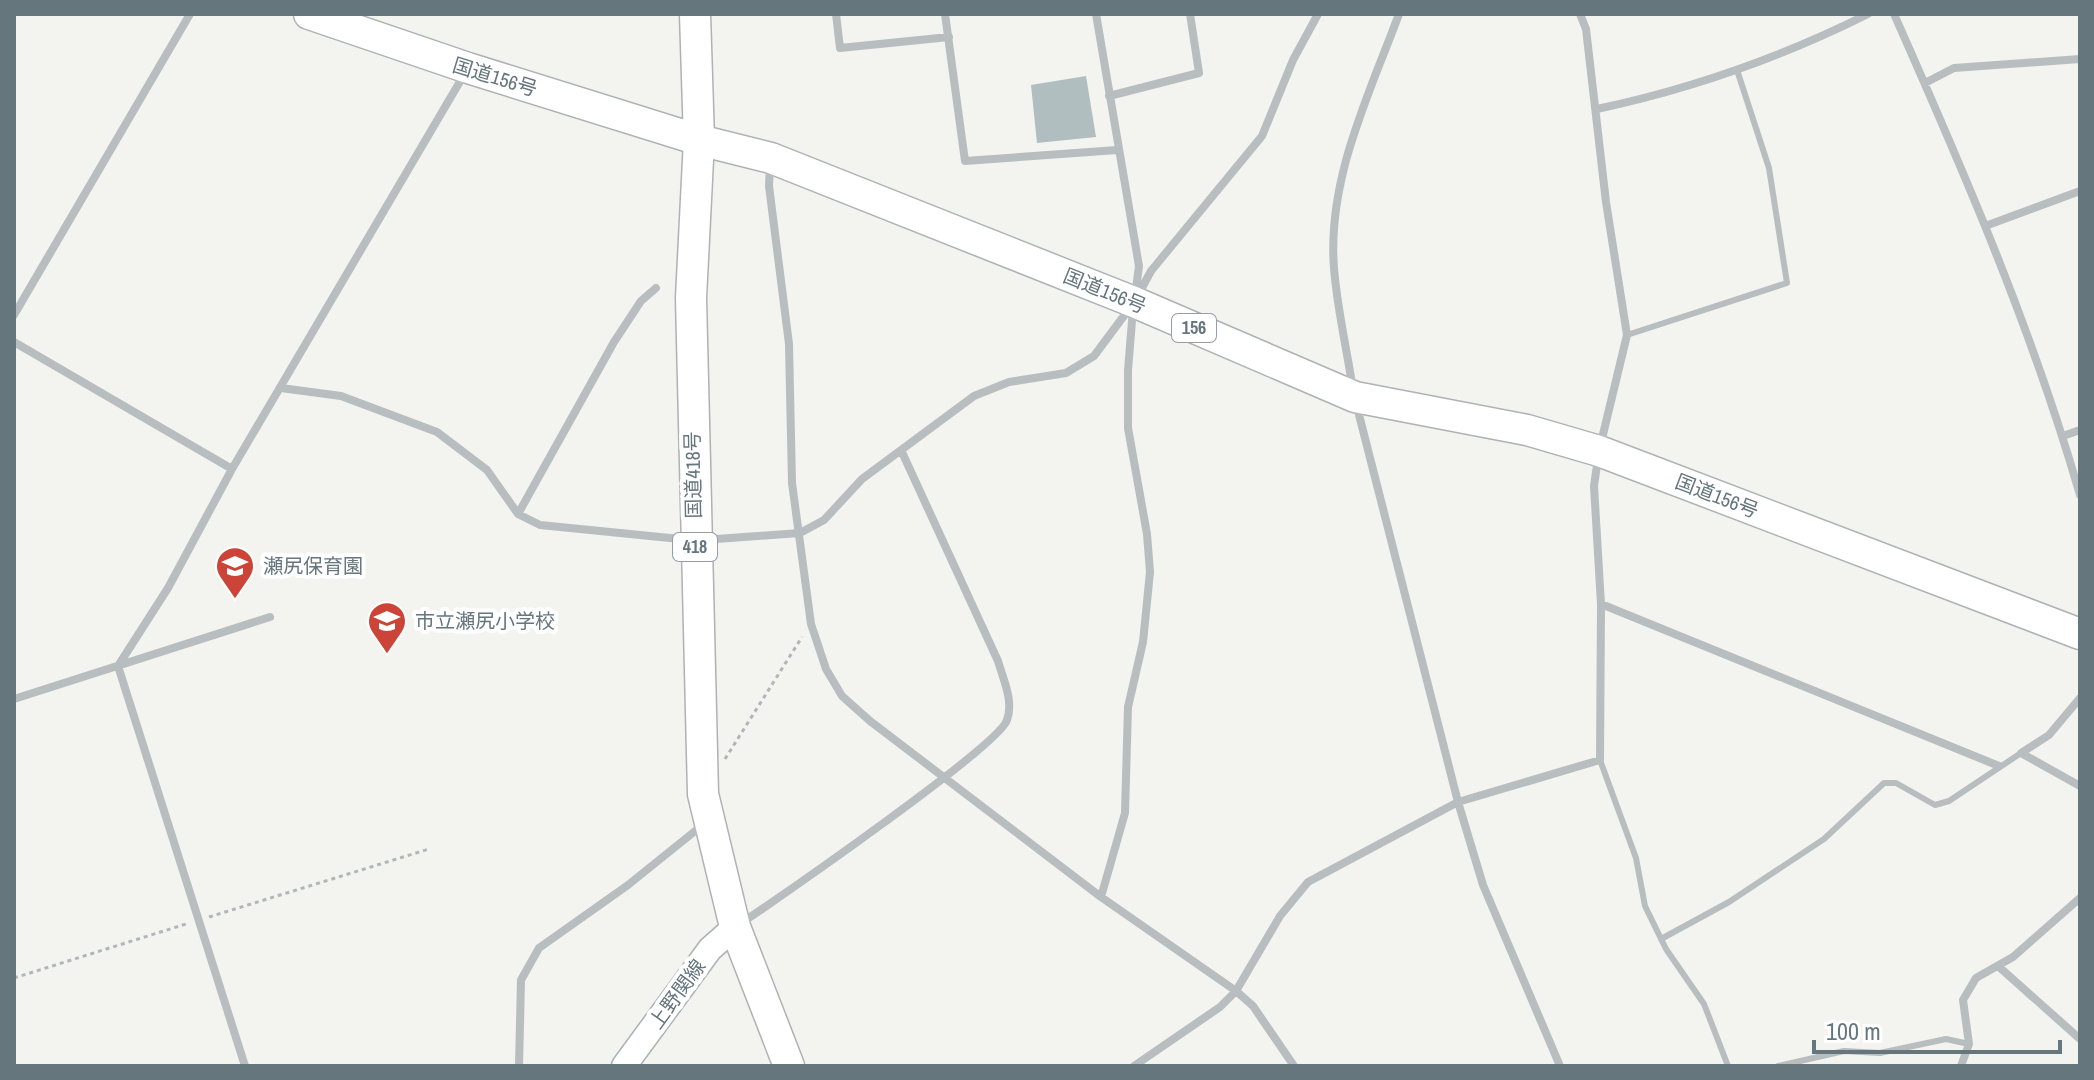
<svg xmlns="http://www.w3.org/2000/svg" width="2094" height="1080" viewBox="0 0 2094 1080" font-family="'Archivo Narrow','Noto Sans JP',sans-serif">
<style>
.water{fill:#b1bec0}
.lines{fill:none;stroke-linecap:round;stroke-linejoin:round}
.secondary-casing{stroke:#abb1b4;stroke-width:27}
.trunk-casing{stroke:#aeb2b4;stroke-width:33}
.path{stroke:#b2b6b8;stroke-width:3;stroke-dasharray:4 4;stroke-linecap:butt}
.service{stroke:#b8bdbf;stroke-width:6}
.minor{stroke:#b8bdbf;stroke-width:8}
.secondary{stroke:#fff;stroke-width:24}
.trunk{stroke:#fff;stroke-width:30}
.labels{text-anchor:middle;stroke-width:8;stroke-linejoin:round;paint-order:stroke}
.shield{fill:#fff;stroke:#949fa4;stroke-width:2}
.shield-label{font-size:18px;font-weight:bold;fill:#66767d}
.street-label{font-size:20px;fill:#66767d;stroke:#fff}
.poi-label{font-size:20px;fill:#66767d;stroke:#fff;text-anchor:start}
</style>
<rect width="100%" height="100%" fill="#f3f3f0"/>
<path class="water" d="M1086,76L1096,137L1037,143L1031,85Z"/>
<g class="lines">
<g class="secondary-casing">
<path id="secondary" d="M624,1066L710,949L735,927"/>
</g>
<g class="trunk-casing">
<path id="trunk" d="M309,14L468,68L699,140L771,158L1134,302L1355,397L1527,430L1599,451L2080,634
M695,14L699,140L691,298L703,794L735,927L789,1066"/>
</g>
<path class="path" d="M725,759L802,637
M209,917L429,849
M14,978L186,924"/>
<path class="service" d="M1627,335L1787,283L1769,168L1737,70
M1600,760L1636,858L1645,906L1666,949L1704,1004L1728,1066
M1661,939L1729,902L1824,839L1884,783H1896L1935,805L1949,801L2021,753
M1778,1066L1844,1051L1880,1053L1946,1039L1969,1044"/>
<path class="minor" d="M836,14L840,48L949,37
M945,14L965,161L1117,150
M1096,14L1139,266L1135,296
M1894,14C1964,172 2032,329 2080,495
M1925,83L1954,68L2080,59
M1109,96L1199,73L1190,14
M1597,109C1691,89 1782,57 1868,14
M770,166L769,186L789,344L792,483L811,624L826,669L842,696L870,721L1101,897L1236,991L1220,1007L1134,1066
M1988,225L2080,191
M1137,297L1151,271L1262,136L1293,60L1318,14
M14,315L190,14
M14,342L232,469
M281,388L341,396L437,432L487,470L518,514L540,525L690,540
M1353,390C1347,350 1337,308 1334,268C1327,179 1369,95 1399,14
M1356,403L1458,802L1483,885L1560,1066
M2063,436L2080,430
M518,514L614,342L641,301L656,288
M703,540L800,533L824,520L862,479L974,396L1009,382L1066,373L1094,356L1129,309
M1601,604L1999,766
M118,666L168,588L232,469L465,73
M118,666L245,1066
M2080,698L2049,735L2021,753L2080,786
M14,699L270,617
M1101,897L1125,813L1128,707L1143,642L1150,572L1147,534L1128,428V370L1133,309
M740,924C777,899 999,746 1007,720C1014,701 1003,679 998,661L901,450
M1998,966L2080,1039
M519,1066L521,980L539,948L628,885L705,823
M1294,1066L1253,1006L1236,991L1280,916L1308,882L1458,802L1600,760L1601,604L1594,486L1599,451L1627,335L1606,202L1586,29L1580,14
M1961,1066L1969,1044L1963,1000L1976,978L2013,957L2080,898"/>
<use href="#secondary" class="secondary"/>
<use href="#trunk" class="trunk"/>
</g>
<defs>
<g id="school-pin" transform="scale(2)"><path d="M0 17L-7.5 6A9.5 9.5 0 1 1 7.5 6Z" fill="#cc4337" stroke="#fff"/><path d="M0-5L7-2L0 1L-7-2ZM-4 1L0 2.5L4 1V4Q0 6-4 4Z" fill="#fff"/></g>
</defs>
<g fill-rule="evenodd">
<use href="#school-pin" x="235" y="566"/>
<use href="#school-pin" x="387" y="621"/>
</g>
<g class="labels">
<g class="shield">
<rect x="1172" y="314" width="44" height="28" rx="6"/>
<rect x="673" y="533" width="44" height="28" rx="6"/>
</g>
<g class="shield-label">
<text x="1194" y="334">156</text>
<text x="695" y="553">418</text>
</g>
<g class="street-label">
<text transform="translate(495 77) rotate(17)" y="7">国道156号</text>
<text transform="translate(1105 291) rotate(22)" y="7">国道156号</text>
<text transform="translate(693 475) rotate(-91)" y="7">国道418号</text>
<text transform="translate(1717 496) rotate(21)" y="7">国道156号</text>
<text transform="translate(677 994) rotate(-54)" y="7">上野関線</text>
</g>
<g class="poi-label">
<text x="263" y="573">瀬尻保育園</text>
<text x="415" y="628">市立瀬尻小学校</text>
</g>
</g>
<rect width="2094" height="1080" fill="none" stroke="#66767d" stroke-width="32"/>
<path d="M1814 1040v12h246v-12" fill="none" stroke="#66767d" stroke-width="4"/>
<text x="1826" y="1040" font-size="24" fill="#66767d" stroke="#ffffff" stroke-width="6" paint-order="stroke">100 m</text>
</svg>
